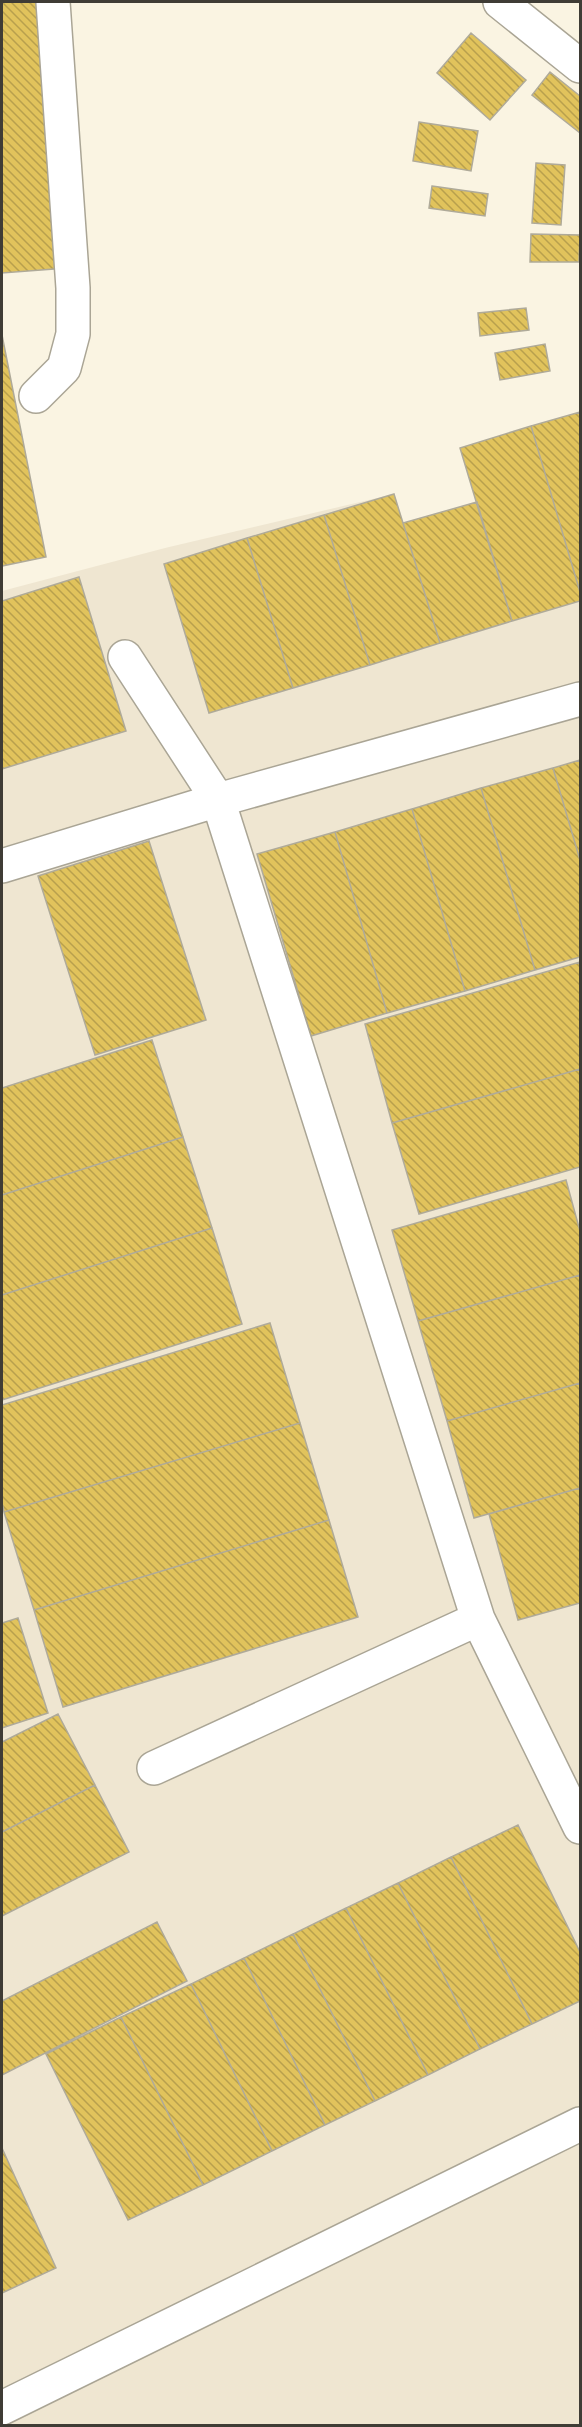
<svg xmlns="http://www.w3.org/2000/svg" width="582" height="2427" viewBox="0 0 582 2427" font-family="Merriweather,serif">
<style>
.industrial{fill:#efe6d1}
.building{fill:url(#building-back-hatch);stroke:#afaa99;stroke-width:1.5}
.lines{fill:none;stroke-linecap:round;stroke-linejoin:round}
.minor-casing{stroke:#aaa595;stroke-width:36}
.minor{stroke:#fff;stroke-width:33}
</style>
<defs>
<pattern id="building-back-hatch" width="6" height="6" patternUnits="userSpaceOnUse" patternTransform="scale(1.5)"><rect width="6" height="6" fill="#e1c35c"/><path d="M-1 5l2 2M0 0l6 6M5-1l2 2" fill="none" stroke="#b8a04d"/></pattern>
</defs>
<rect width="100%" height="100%" fill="#faf4e2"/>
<path class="industrial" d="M580,412V2425L2,2426V591L165,548L394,494L404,523L476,502L460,448Z"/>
<path class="building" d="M2,2H46L67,268L2,273Z
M471,33L526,80L490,120L437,73Z
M550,72L580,96V133L532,95Z
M419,122L478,131L471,171L413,161Z
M536,163L565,165L561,225L532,223Z
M432,186L488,194L485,216L429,208Z
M531,234L580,235L579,262H530Z
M526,308L529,330L480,336L478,313Z
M2,335L46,557L2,566Z
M545,344L550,371L500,380L495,353Z
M580,412V592L531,426Z
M531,426L580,592V601L512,621L460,448Z
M394,494L440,643L370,665L324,515Z
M477,502L512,621L440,643L403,523Z
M324,515L370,665L293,688L247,538Z
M247,538L293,688L209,713L164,564Z
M79,577L126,731L2,769V601Z
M580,760V860L553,768Z
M553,768L580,860V957L535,970L481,788Z
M481,788L535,970L465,991L412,809Z
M412,809L465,991L387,1013L335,832Z
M335,832L387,1013L311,1036L257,854Z
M149,841L206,1020L95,1055L38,876Z
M580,962V1069L392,1123L365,1024Z
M152,1040L183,1137L2,1195V1088Z
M580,1069V1167L419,1214L392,1123Z
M183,1137L212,1228L2,1295V1195Z
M566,1180L580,1231V1275L418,1321L392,1230Z
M212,1228L242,1324L2,1400V1295Z
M580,1275V1383L447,1421L418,1321Z
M270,1323L300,1423L4,1512L2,1503V1405Z
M580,1383V1488L474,1518L447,1421Z
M300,1423L329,1520L34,1610L4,1512Z
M580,1488V1603L518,1620L489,1514Z
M329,1520L358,1617L63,1707L34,1610Z
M18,1618L48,1713L2,1728V1623Z
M58,1714L95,1785L2,1832V1742Z
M95,1785L129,1852L2,1916V1832Z
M518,1825L580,1952V2001L532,2024L451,1857Z
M451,1857L532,2024L480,2049L398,1883Z
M398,1883L480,2049L428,2075L346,1908Z
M346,1908L428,2075L375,2101L293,1934Z
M157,1922L187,1981L2,2075V2001Z
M293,1934L375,2101L325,2125L244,1958Z
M244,1958L325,2125L272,2151L191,1984Z
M191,1984L272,2151L203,2185L121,2017Z
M121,2017L203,2185L128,2220L46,2054Z
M2,2148L56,2268L2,2293Z"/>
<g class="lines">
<g class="minor-casing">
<path id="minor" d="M500,2L580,66
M36,396L64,368L73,334V288L53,2
M125,657L218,800L478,1619L580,1827
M2,866L218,800L580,699
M154,1768L478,1619
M2,2408L580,2124"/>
</g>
<use href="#minor" class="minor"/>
</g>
<rect width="582" height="2427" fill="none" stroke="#3f3c35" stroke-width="6"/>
</svg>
